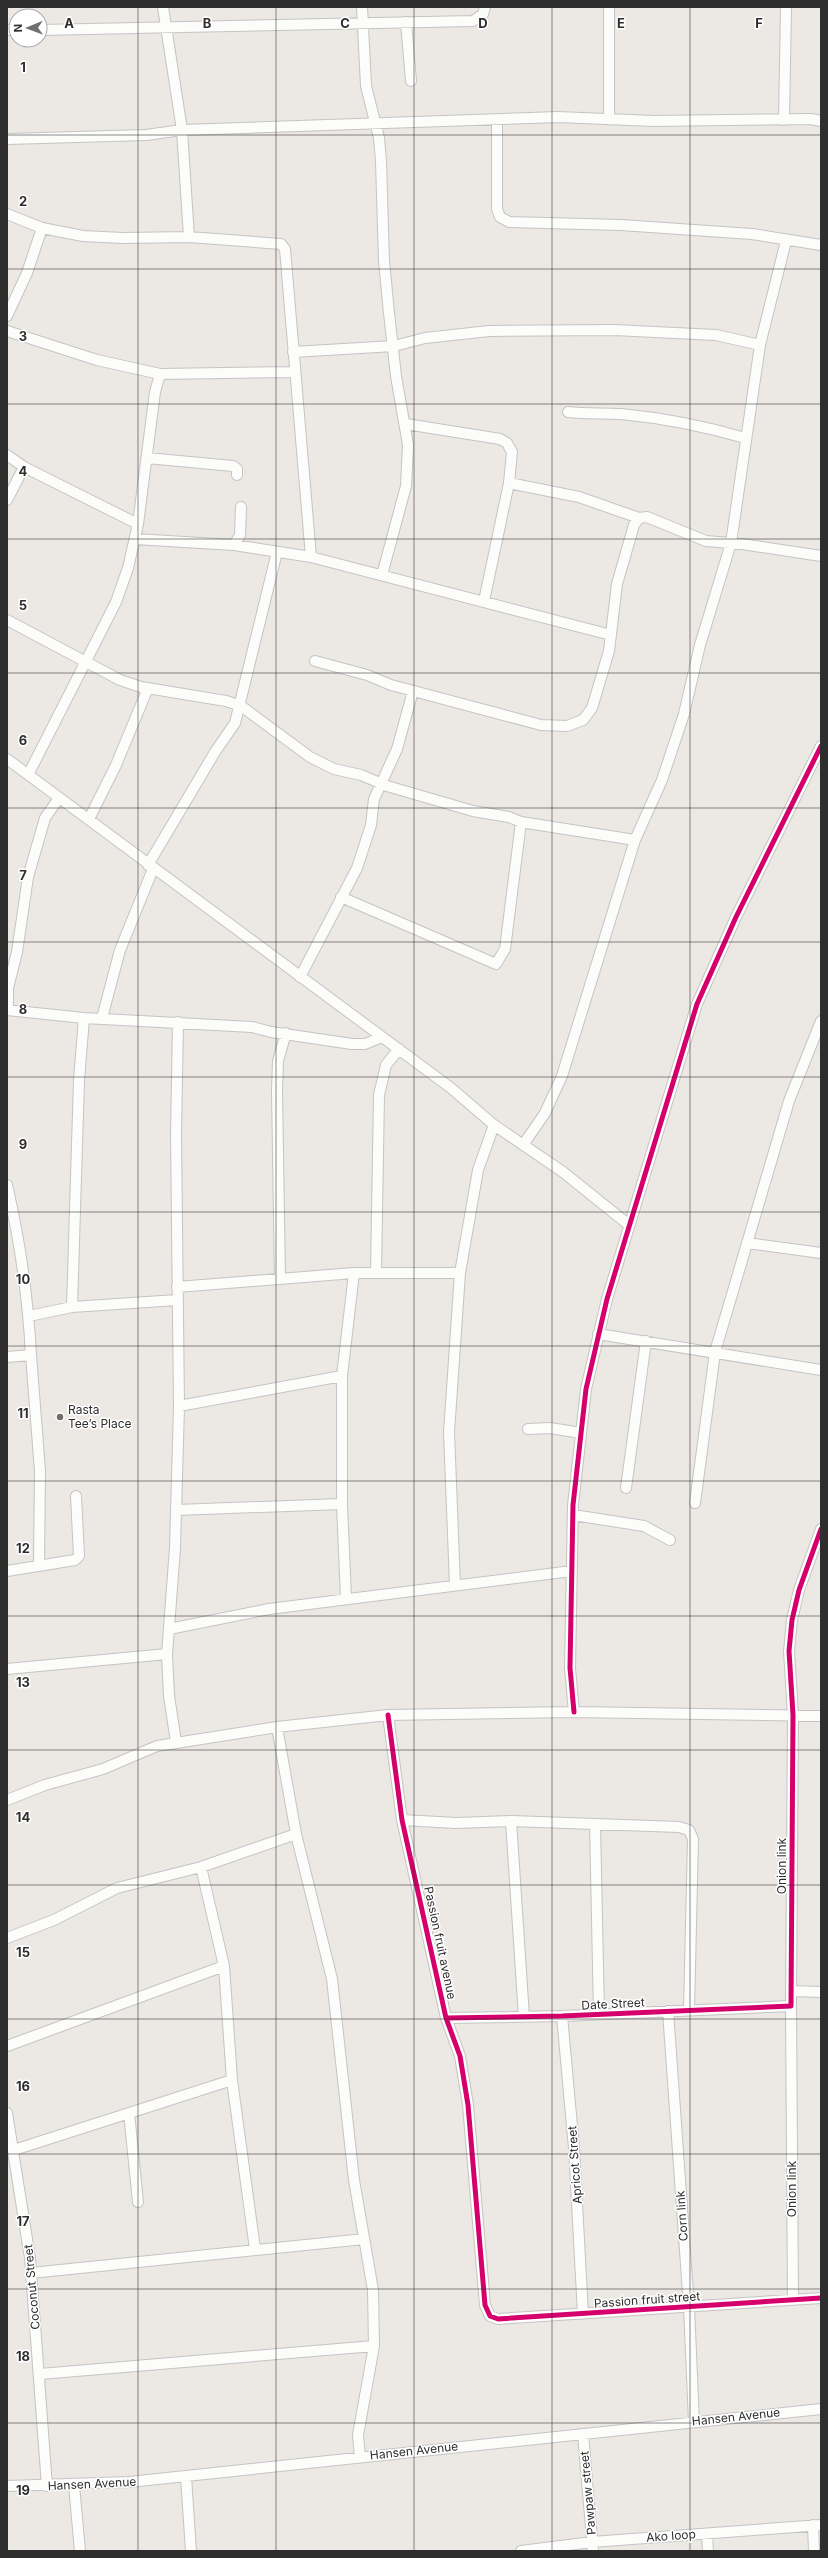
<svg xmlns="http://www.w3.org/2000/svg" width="828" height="2558" viewBox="0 0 828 2558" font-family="Inter,sans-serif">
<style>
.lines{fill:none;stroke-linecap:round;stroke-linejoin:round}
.minor-casing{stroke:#c5c4c5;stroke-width:12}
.minor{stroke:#fcfcfb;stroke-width:10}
.cycleway-casing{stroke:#fff;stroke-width:8}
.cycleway{stroke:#d6006c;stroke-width:5}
.grid{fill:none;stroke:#2e2e2e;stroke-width:1;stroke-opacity:0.55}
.poi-dot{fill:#706f6e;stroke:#fff;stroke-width:1.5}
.labels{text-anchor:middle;stroke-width:3;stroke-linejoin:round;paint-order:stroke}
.poi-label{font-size:12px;fill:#2e2e2e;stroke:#fff;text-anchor:start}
.street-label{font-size:12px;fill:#2e2e2e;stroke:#fff}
.grid-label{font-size:13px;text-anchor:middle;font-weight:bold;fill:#2e2e2e;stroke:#fff;stroke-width:3;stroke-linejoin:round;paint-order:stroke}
</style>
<rect width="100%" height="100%" fill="#ece8e4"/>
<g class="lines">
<g class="minor-casing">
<path id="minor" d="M163,7L182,130L189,237
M362,7L366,86L379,138L381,161L384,261L389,313L396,376L408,445L406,486L382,575
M406,22L411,81
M7,30H16
M40,30L473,21L483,14L485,7
M497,120V209L500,217L509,222L621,225L752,234L821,245
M609,120V7
M784,120L786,7
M7,139L146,135L182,130L558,117L654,121L811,119L821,121
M7,214L42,228L83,236L123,238L189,237L281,244L285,249L311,557
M7,316L27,273L42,228
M7,331L97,360L160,374L295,372
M293,352L394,346L425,338L489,331L614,330L716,335L760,345
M568,412C585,414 603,413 621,414C663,418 704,426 745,438
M406,424L500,439L507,443L512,452L509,483L484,601
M7,455L24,467L138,524
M147,458L233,466L237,469V475
M509,483L579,497L639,518L647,517L706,541L742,544L821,556
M7,500L24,467
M135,539L234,545L311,557L611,635
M234,545L240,535L241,507
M7,620L120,680L141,687L226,701L241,706L310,757L334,769L361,775L387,786L473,811L509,817L521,822L635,840
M315,661L367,675L391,685L541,725L567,726L583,720L592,708L609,651L617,584L634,525L639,518
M7,759L451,1088L494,1125L563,1172L629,1225
M29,773L116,602L128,568L138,524L155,392L160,374
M89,819L116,765L148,688
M148,865L215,752L235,723L277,552
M341,897L496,964L505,949L521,822
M300,977L357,868L371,825L374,799L397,749L413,691
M7,1010L84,1018L252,1027L271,1032L352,1044H365L382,1037
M8,1010V988L17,952L28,877L45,818L59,798
M102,1018L120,950L153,869
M523,1145L545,1113L562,1076L635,840L662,780L684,714L700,645L731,543L760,345L786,241
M7,1185C20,1241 28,1298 31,1355L7,1357
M747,1243L821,1253
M376,1272L379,1095L386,1065L399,1049
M280,1279L277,1091L278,1061L286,1033
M177,1287L354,1273H460
M72,1307L79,1080L84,1018
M29,1316L72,1307L177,1300
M598,1334L821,1370
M31,1355L40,1471L39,1565
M179,1406L342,1376
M528,1429L550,1428L581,1433
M626,1488L646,1341
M695,1503L715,1352L789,1101L821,1021
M176,1510L342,1504
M573,1515L644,1526L670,1540
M7,1571L75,1560L79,1556L76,1496
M455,1585L449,1432L460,1273L478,1170L494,1125
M346,1599L342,1504V1376L354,1273
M169,1629L269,1609L572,1571
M7,1669L167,1654
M574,1712L570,1668L573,1505L586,1389L607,1299L697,1004L736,917L821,746
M388,1715L402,1820L446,2018L460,2056L468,2105L485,2305L490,2316L498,2319L821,2298
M277,1727L296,1834L332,1979L354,2180L373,2290L374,2346L358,2435L360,2457
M176,1742L169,1696L167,1654L175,1548L179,1406L176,1134L178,1022
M7,1800L45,1785L103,1769L157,1746L277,1727L388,1715L574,1712L821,1716
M402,1820L456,1823L511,1821L679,1827L689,1830L693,1839L689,2010
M511,1821L524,2017
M595,1824L599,2014
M201,1867L224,1966L232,2080L255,2249
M7,1938L54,1920L117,1888L201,1867L296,1834
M792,1991L821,1992
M791,2006L793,2300
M668,2011L689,2307L694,2422
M562,2016L574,2148L583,2314
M446,2018L562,2016L791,2006L793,1715L789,1651L792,1620L799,1590L821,1529
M7,2046L224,1966
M7,2113L30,2258L47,2486
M129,2113L138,2202
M14,2150L232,2080
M31,2273L364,2239
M40,2374L374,2346
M583,2434L593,2551
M186,2477L191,2551
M74,2485L80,2551
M7,2486L129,2482L821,2409
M813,2525L814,2551
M707,2534L708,2551
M521,2551L592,2542L821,2525"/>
</g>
<use href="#minor" class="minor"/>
<g class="cycleway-casing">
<path id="cycleway" d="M574,1712L570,1668L573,1505L586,1389L607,1299L697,1004L736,917L821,746
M388,1715L402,1820L446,2018L460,2056L468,2105L485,2305L490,2316L498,2319L821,2298
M446,2018L562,2016L791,2006L793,1715L789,1651L792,1620L799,1590L821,1529"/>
</g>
<use href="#cycleway" class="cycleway"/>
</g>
<path class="grid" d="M138,7V2551M276,7V2551M414,7V2551M552,7V2551M690,7V2551M7,135H821M7,269H821M7,404H821M7,539H821M7,673H821M7,808H821M7,942H821M7,1077H821M7,1212H821M7,1346H821M7,1481H821M7,1616H821M7,1750H821M7,1885H821M7,2019H821M7,2154H821M7,2289H821M7,2423H821"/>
<circle class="poi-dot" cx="60" cy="1417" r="4"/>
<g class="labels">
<g class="poi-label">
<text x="68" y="1414">Rasta<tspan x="68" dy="14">Tee’s Place</tspan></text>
</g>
<g class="street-label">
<text transform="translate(782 1866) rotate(-90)" y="4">Onion link</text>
<text transform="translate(440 1943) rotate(78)" y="4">Passion fruit avenue</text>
<text transform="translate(613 2004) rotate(-3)" y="4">Date Street</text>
<text transform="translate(575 2165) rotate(-94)" y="4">Apricot Street</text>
<text transform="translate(792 2189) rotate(-90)" y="4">Onion link</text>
<text transform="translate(682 2216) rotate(-94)" y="4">Corn link</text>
<text transform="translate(32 2287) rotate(-95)" y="4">Coconut Street</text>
<text transform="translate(647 2300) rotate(-4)" y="4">Passion fruit street</text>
<text transform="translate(736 2417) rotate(-6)" y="4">Hansen Avenue</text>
<text transform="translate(414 2451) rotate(-6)" y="4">Hansen Avenue</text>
<text transform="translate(92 2484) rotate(-3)" y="4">Hansen Avenue</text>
<text transform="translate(588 2493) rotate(-95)" y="4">Pawpaw street</text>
<text transform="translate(671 2536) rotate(-4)" y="4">Ako loop</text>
</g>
</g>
<g class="grid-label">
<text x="69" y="28">A</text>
<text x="207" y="28">B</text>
<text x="345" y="28">C</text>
<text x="483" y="28">D</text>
<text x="621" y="28">E</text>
<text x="759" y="28">F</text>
<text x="23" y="72">1</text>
<text x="23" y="206">2</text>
<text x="23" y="341">3</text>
<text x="23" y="476">4</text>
<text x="23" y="610">5</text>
<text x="23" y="745">6</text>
<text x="23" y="880">7</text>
<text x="23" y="1014">8</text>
<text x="23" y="1149">9</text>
<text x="23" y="1284">10</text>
<text x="23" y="1418">11</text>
<text x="23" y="1553">12</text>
<text x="23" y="1687">13</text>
<text x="23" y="1822">14</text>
<text x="23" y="1957">15</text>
<text x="23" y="2091">16</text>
<text x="23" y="2226">17</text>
<text x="23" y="2361">18</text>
<text x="23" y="2495">19</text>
</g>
<rect width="828" height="2558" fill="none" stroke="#2e2e2e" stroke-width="16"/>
<g transform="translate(28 28) rotate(269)"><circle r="19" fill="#ffffff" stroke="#ababab"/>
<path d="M0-3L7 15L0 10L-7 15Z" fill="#706f6e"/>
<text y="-6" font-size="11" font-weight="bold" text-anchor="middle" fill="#2e2e2e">N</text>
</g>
</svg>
